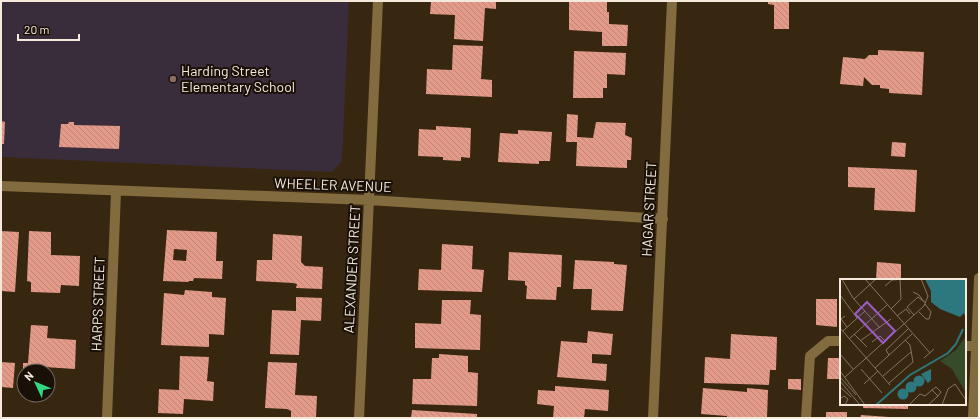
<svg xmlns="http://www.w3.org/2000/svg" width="980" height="419" viewBox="0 0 980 419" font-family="Barlow,sans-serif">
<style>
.education{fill:#3a2d3b}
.building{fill:url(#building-back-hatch);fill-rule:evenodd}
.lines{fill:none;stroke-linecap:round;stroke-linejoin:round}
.minor{stroke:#826b3e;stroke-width:10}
.education-dot{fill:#8d6e63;stroke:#191108;stroke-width:1.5}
.labels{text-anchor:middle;stroke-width:4;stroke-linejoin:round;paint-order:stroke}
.poi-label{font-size:14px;fill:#f5eadc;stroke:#191108;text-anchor:start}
.street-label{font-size:14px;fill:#f5eadc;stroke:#191108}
.inset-river{fill:none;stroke:#2d787f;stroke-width:2}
.inset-road{fill:none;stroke:#847562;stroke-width:1}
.view{fill:#9a5cc6;fill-opacity:0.15;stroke:#9a5cc6;stroke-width:2}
.inset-edge{fill:none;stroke:#f5eadc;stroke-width:2}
</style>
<defs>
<pattern id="building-back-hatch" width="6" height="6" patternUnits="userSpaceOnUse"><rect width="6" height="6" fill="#e39a89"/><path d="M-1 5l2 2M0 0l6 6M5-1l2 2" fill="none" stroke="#bd8577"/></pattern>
</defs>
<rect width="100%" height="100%" fill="#382710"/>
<path class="education" d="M1,1H349L342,161L332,172L1,157Z"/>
<path class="building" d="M431,1H496V9L485,8L483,41L454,39L455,15L430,14Z
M569,1H607V12H609V24L628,25L627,46H602V32L569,30Z
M768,1H789V29H774V5L768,4Z
M453,45L483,46L481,79L492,80V97L426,94L427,69L452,70Z
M878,50L924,52L922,95L889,93V89L880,88V85H872L864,77L863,86L840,84L843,57L865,59L869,55H878Z
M574,51L626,53L625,75L607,74V88H603V98H573Z
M567,114L578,115L577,137L593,138L596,122L626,123L625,135L632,138L631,160H627V168L576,166L577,142H566Z
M1,121L5,122L4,144H1Z
M69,122H74V125L120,126L119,149L59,147L61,124H68Z
M436,126L471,128L470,158L461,157V161L443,160V157L418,156L419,129L436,130Z
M518,130L552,132L550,161H539V164L498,162L500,133L518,134Z
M892,142L906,143L905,157L891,156Z
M848,167L917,170L915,212L874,210L875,188L848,187Z
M167,230L217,232L216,261H223L222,279L194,278L193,281H189L188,282L163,281ZM174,249L187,250L186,261L173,260Z
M1,231L19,232L15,292L1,291Z
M29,231L51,232V255L80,256L79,286L61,285L60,293L31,292V282L27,281Z
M273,234L302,236L301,262L305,266L323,267L322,289L296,288L297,284L293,283L256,281L257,260H272Z
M442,244L473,246L472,269L484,270L482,292L418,290L419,269L441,270Z
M509,252L562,255L561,287H557L556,300L526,299L527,286L525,285V281L508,280Z
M575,260L614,262V264L627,265L623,311L591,310L592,289H573Z
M877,262L901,264V280H876Z
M185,290L212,292V297L226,298L224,335L209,334V347L161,345L164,293L184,295Z
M296,297L322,298L321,321L301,320L299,355L270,354L272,310L296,311Z
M816,299H837V327L816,325Z
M442,300H471L470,314L481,315L480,350L415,348V323L441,324Z
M31,325L48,326L47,338L76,340L75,369L45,367V371H23V363H28Z
M588,331L613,334L611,355L592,354V363L607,364L606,381L557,377L561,341L587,343Z
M731,334L777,337L776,370H770L769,385L704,383L705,357L730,359Z
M439,354L468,356V372L478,373L477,406L412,404L413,379H431L432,358H439Z
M180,356L209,357L207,381L214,382L213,401L184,399L183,414L158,413L159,389L179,390Z
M828,358H841V379H827Z
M1,362L15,363L13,388L1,387Z
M268,362L297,363L295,395L317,396L316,418H291V411L287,409L265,408Z
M788,379H801V390L788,389Z
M555,386L609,390L608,411L585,409L584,418H553L554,406L537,404L538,390L555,391Z
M703,388L747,392V388L768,390L767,418H727V416L701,414Z
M863,404H908V409L863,408Z
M412,410L477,414V418H411Z
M826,412H847V418H826Z
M861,415L889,417V418H860Z"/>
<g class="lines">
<path class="minor" d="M1,186L369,200L663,219
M965,346H976
M107,418L116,192
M359,418L378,1
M653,418L672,1
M806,418L810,356L828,341H841
M973,418L979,278"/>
</g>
<circle class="education-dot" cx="173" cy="79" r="4"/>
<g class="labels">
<g class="poi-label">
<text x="181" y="76">Harding Street<tspan x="181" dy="16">Elementary School</tspan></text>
</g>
<g class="street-label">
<text transform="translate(333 185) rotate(2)" y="5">WHEELER AVENUE</text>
<text transform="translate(649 209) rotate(-87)" y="5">HAGAR STREET</text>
<text transform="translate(352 269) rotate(-87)" y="5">ALEXANDER STREET</text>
<text transform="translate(98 304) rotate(-88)" y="5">HARPS STREET</text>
</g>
</g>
<g transform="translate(840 279)">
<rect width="126" height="126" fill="#382710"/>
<path d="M126,57V114L112,90L100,82L116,71Z" fill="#354b2a"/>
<path d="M85,0H126V41L124,34L120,38L100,30L91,23V12ZM91,90V101L88,104L81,95ZM73.5 102a5.5 5.5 0 1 1 11 0a5.5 5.5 0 1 1-11 0ZM65.5 108a5.5 5.5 0 1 1 11 0a5.5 5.5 0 1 1-11 0ZM57.5 115a5.5 5.5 0 1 1 11 0a5.5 5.5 0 1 1-11 0Z" fill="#2d787f"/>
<path class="inset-river" d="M36,126L70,96L108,74L116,65L123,50"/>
<path class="inset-road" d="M2,0L13,19L40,49M25,0L90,74M45,7L52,1L65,0M73,13L79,16L84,23M0,16L17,39M14,20L36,0M51,30L61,20L60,0M79,33L86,40H89L91,33L85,25M74,36L67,28L78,18L86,24M5,37L1,40L7,48M57,37L66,30L70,35M0,49L50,106M3,52L25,32M14,55L27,68M9,60L47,26M20,62L51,40M32,63L40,57L45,62M0,75L13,90M49,76L46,71L68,50M84,79L94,70M35,89L72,55M21,90L42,114M0,92L25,126M43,97L71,73M0,98L16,116M5,98L84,27L88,17L81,0M0,102L20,126M49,104L73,83L70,66L65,61M24,105L38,92M0,108L11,118M92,111L96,108L101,113L98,117M0,120L4,117L8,120L5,126M69,126L80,115L85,117L92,111L98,117L88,126M102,126L108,110L115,105L126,121"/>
<path class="view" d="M27,23L55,52L43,64L15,35Z"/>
<rect width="126" height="126" class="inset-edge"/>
</g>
<rect width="980" height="419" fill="none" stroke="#f5eadc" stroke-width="4"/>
<g transform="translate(36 383) rotate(314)"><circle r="19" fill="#191108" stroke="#71685d"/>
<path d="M0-3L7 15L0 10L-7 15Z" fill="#33d882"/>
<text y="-6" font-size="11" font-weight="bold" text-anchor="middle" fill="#f5eadc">N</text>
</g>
<path d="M18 34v6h61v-6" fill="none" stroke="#f5eadc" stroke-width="2"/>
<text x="24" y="34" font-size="12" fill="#f5eadc" stroke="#191108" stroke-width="3" paint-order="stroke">20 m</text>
</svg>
